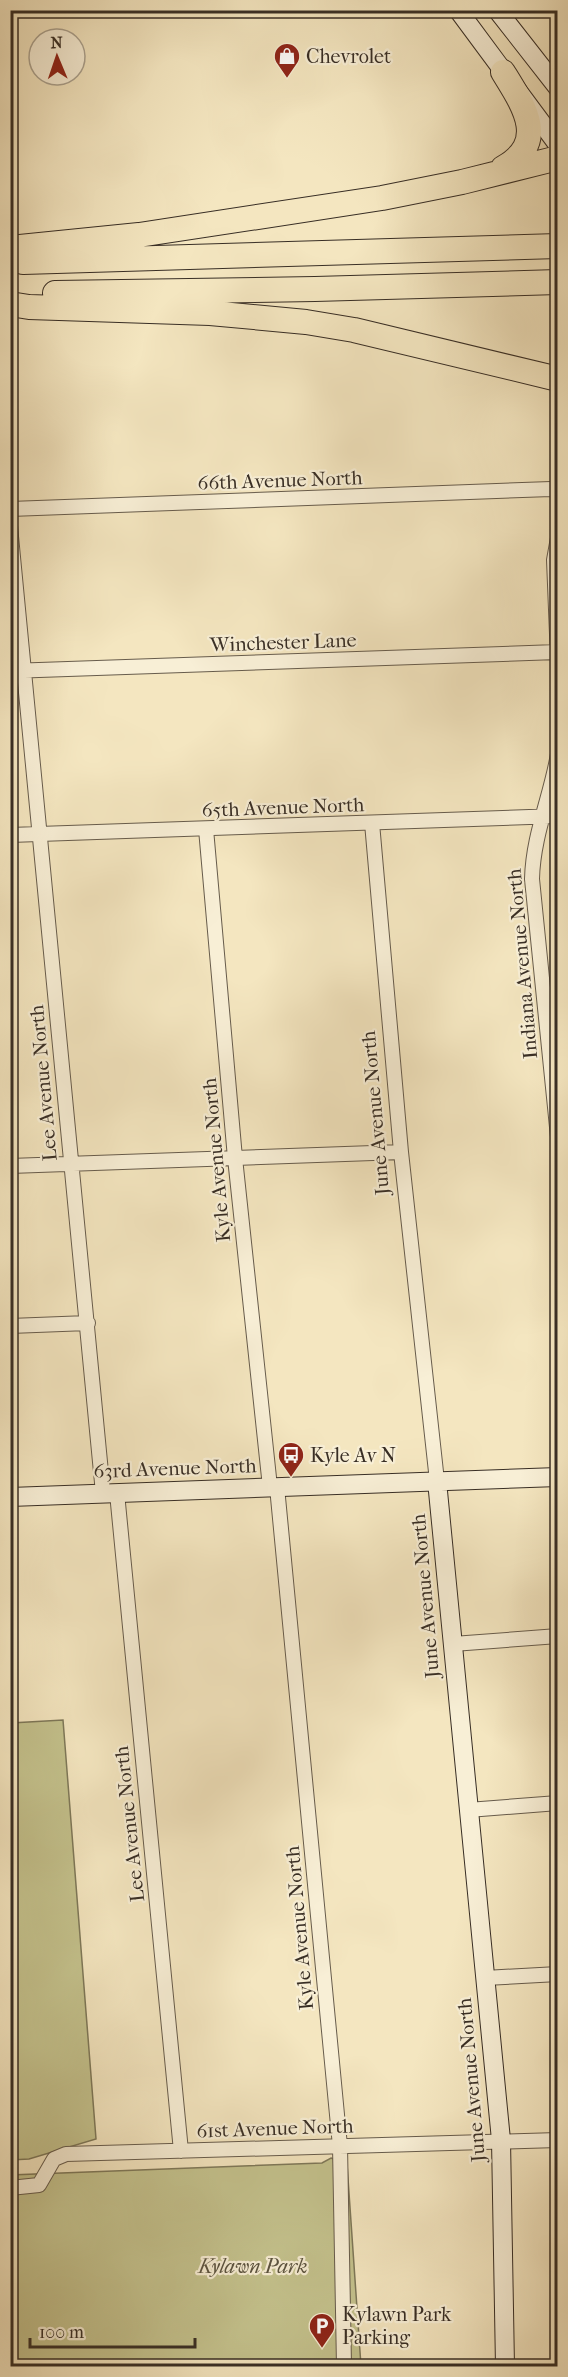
<svg xmlns="http://www.w3.org/2000/svg" width="568" height="2377" viewBox="0 0 568 2377" font-family="'IM FELL French Canon',serif">
<style>
.green{fill:#c4c28d;stroke:#7e7859;stroke-width:1.5}
.lines{fill:none;stroke-linecap:round;stroke-linejoin:round}
.street-casing{stroke:#675c4c;stroke-width:16}
.secondary-casing{stroke:#382e25;stroke-width:20}
.highway-casing{stroke:#382e25;stroke-width:26}
.street{stroke:#f8efd6;stroke-width:14}
.secondary{stroke:#f8efd6;stroke-width:18}
.highway{stroke:#f4e6c0;stroke-width:24}
.labels{text-anchor:middle;stroke-width:4.5;stroke-linejoin:round;paint-order:stroke}
.poi-label{font-size:20px;fill:#382e25;stroke:#f8efd6;text-anchor:start}
.street-label{font-size:20px;fill:#382e25;stroke:#f8efd6}
.park-label{font-size:20px;font-style:italic;fill:#5b533f;stroke:#f8efd6}
</style>
<rect width="100%" height="100%" fill="#f4e6c0"/>
<filter id="stains"><feTurbulence type="fractalNoise" baseFrequency=".00333" numOctaves="4"/><feColorMatrix values="0 0 0 0 .2 0 0 0 0 .09 0 0 0 0 .02 0 0 0 .5 -.17"/></filter>
<radialGradient id="worn" r=".72"><stop offset=".6" stop-color="#630" stop-opacity="0"/><stop offset="1" stop-color="#630" stop-opacity=".3"/></radialGradient>
<path class="green" d="M63,1720L96,2139L29,2159L11,2160V1723Z
M331,2158L347,2164L361,2366H11L10,2175L322,2163Z"/>
<g class="lines">
<g class="street-casing">
<path id="street" d="M10,509L551,489L558,491
M10,526L103,1493
M558,538L554,560L558,659
M10,671L557,652
M558,754C551,796 533,835 532,879L558,1137
M372,823L401,1152L437,1481
M206,829L235,1158L270,1487
M10,835L558,816
M10,1166L401,1152
M10,1326L88,1323
M277,1487L340,2146L344,2366
M117,1493L181,2151
M453,1644L558,1636
M468,1810L558,1803
M485,1978L558,1974
M10,2188L39,2185L54,2159L66,2154L558,2140"/>
</g>
<g class="secondary-casing">
<path id="secondary" d="M458,10L558,145
M497,10L558,88
M437,1481L501,2140L505,2366
M10,1497L558,1477"/>
</g>
<g class="highway-casing">
<path id="highway" d="M503,72C524,106 549,142 503,168
M10,248L139,235L382,198L462,182L558,158
M23,262L558,246
M55,293L315,289L558,282
M10,304L29,307L210,313L306,322L354,330L558,379"/>
</g>
<use href="#street" class="street"/>
<use href="#secondary" class="secondary"/>
<use href="#highway" class="highway"/>
</g>
<defs>
<g id="shop-pin" transform="scale(1.35)"><path d="M0 17L-7.5 6A9.5 9.5 0 1 1 7.5 6Z" fill="#8f2418" stroke="#f8efd6"/><path d="M-5-2.5h2.3a2.7 3.5 0 0 1 5.4 0H5L5.5 6h-11ZM-1.5-2.5h3a1.5 2.3 0 0 0-3 0Z" fill="#fff"/></g>
<g id="bus-pin" transform="scale(1.35)"><path d="M0 17L-7.5 6A9.5 9.5 0 1 1 7.5 6Z" fill="#8f2418" stroke="#f8efd6"/><path d="M-5-6H5V4H4V6H2V4H-2V6H-4V4H-5ZM-3.5-4V0h7V-4ZM-3.5 1.2v1.5H-2V1.2ZM2 1.2v1.5H3.5V1.2Z" fill="#fff"/></g>
<g id="parking-pin" transform="scale(1.35)"><path d="M0 17L-7.5 6A9.5 9.5 0 1 1 7.5 6Z" fill="#8f2418" stroke="#f8efd6"/><path d="M-3.5-5.5H1a3.5 3.5 0 0 1 0 7H-1V5.5H-3.5ZM-1-3.4V-.6H.8a1.4 1.4 0 0 0 0-2.8Z" fill="#fff"/></g>
</defs>
<g fill-rule="evenodd">
<use href="#shop-pin" x="287" y="56"/>
<use href="#bus-pin" x="291" y="1455"/>
<use href="#parking-pin" x="322" y="2326"/>
</g>
<g class="labels">
<g class="poi-label">
<text x="306" y="63">Chevrolet</text>
<text x="310" y="1462">Kyle Av N</text>
<text x="342" y="2321">Kylawn Park<tspan x="342" dy="23">Parking</tspan></text>
</g>
<g class="street-label">
<text transform="translate(280 480) rotate(-2)" y="7">66th Avenue North</text>
<text transform="translate(283 642) rotate(-2)" y="7">Winchester Lane</text>
<text transform="translate(283 807) rotate(-2)" y="7">65th Avenue North</text>
<text transform="translate(522 964) rotate(-95)" y="7">Indiana Avenue North</text>
<text transform="translate(43 1083) rotate(-95)" y="7">Lee Avenue North</text>
<text transform="translate(375 1113) rotate(-95)" y="7">June Avenue North</text>
<text transform="translate(216 1160) rotate(-95)" y="7">Kyle Avenue North</text>
<text transform="translate(175 1468) rotate(-2)" y="7">63rd Avenue North</text>
<text transform="translate(425 1596) rotate(-95)" y="7">June Avenue North</text>
<text transform="translate(129 1824) rotate(-96)" y="7">Lee Avenue North</text>
<text transform="translate(299 1928) rotate(-95)" y="7">Kyle Avenue North</text>
<text transform="translate(471 2080) rotate(-95)" y="7">June Avenue North</text>
<text transform="translate(275 2128) rotate(-2)" y="7">61st Avenue North</text>
</g>
<g class="park-label">
<text x="253" y="2273">Kylawn Park</text>
</g>
</g>
<rect width="568" height="2377" fill="none" stroke="#f4e6c0" stroke-width="36"/>
<rect x="12" y="12" width="544" height="2353" fill="none" stroke="#382e25" stroke-width="3"/>
<rect x="18" y="18" width="532" height="2341" fill="none" stroke="#382e25" stroke-width="1.5"/>
<g transform="translate(57 57) rotate(358)"><circle r="28" fill="#f8efd6" stroke="#aba28f" stroke-width="1.5"/>
<path d="M0-4.5L10 22L0 15L-10 22Z" fill="#8f2418"/>
<text y="-9" font-size="16" font-weight="bold" text-anchor="middle" fill="#382e25">N</text>
</g>
<path d="M30 2338v9h165v-9" fill="none" stroke="#382e25" stroke-width="3"/>
<text x="39" y="2338" font-size="18" fill="#382e25" stroke="#f8efd6" stroke-width="4.5" paint-order="stroke">100 m</text>
<rect width="100%" height="100%" filter="url(#stains)"/>
<rect width="100%" height="100%" fill="url(#worn)"/>
</svg>
